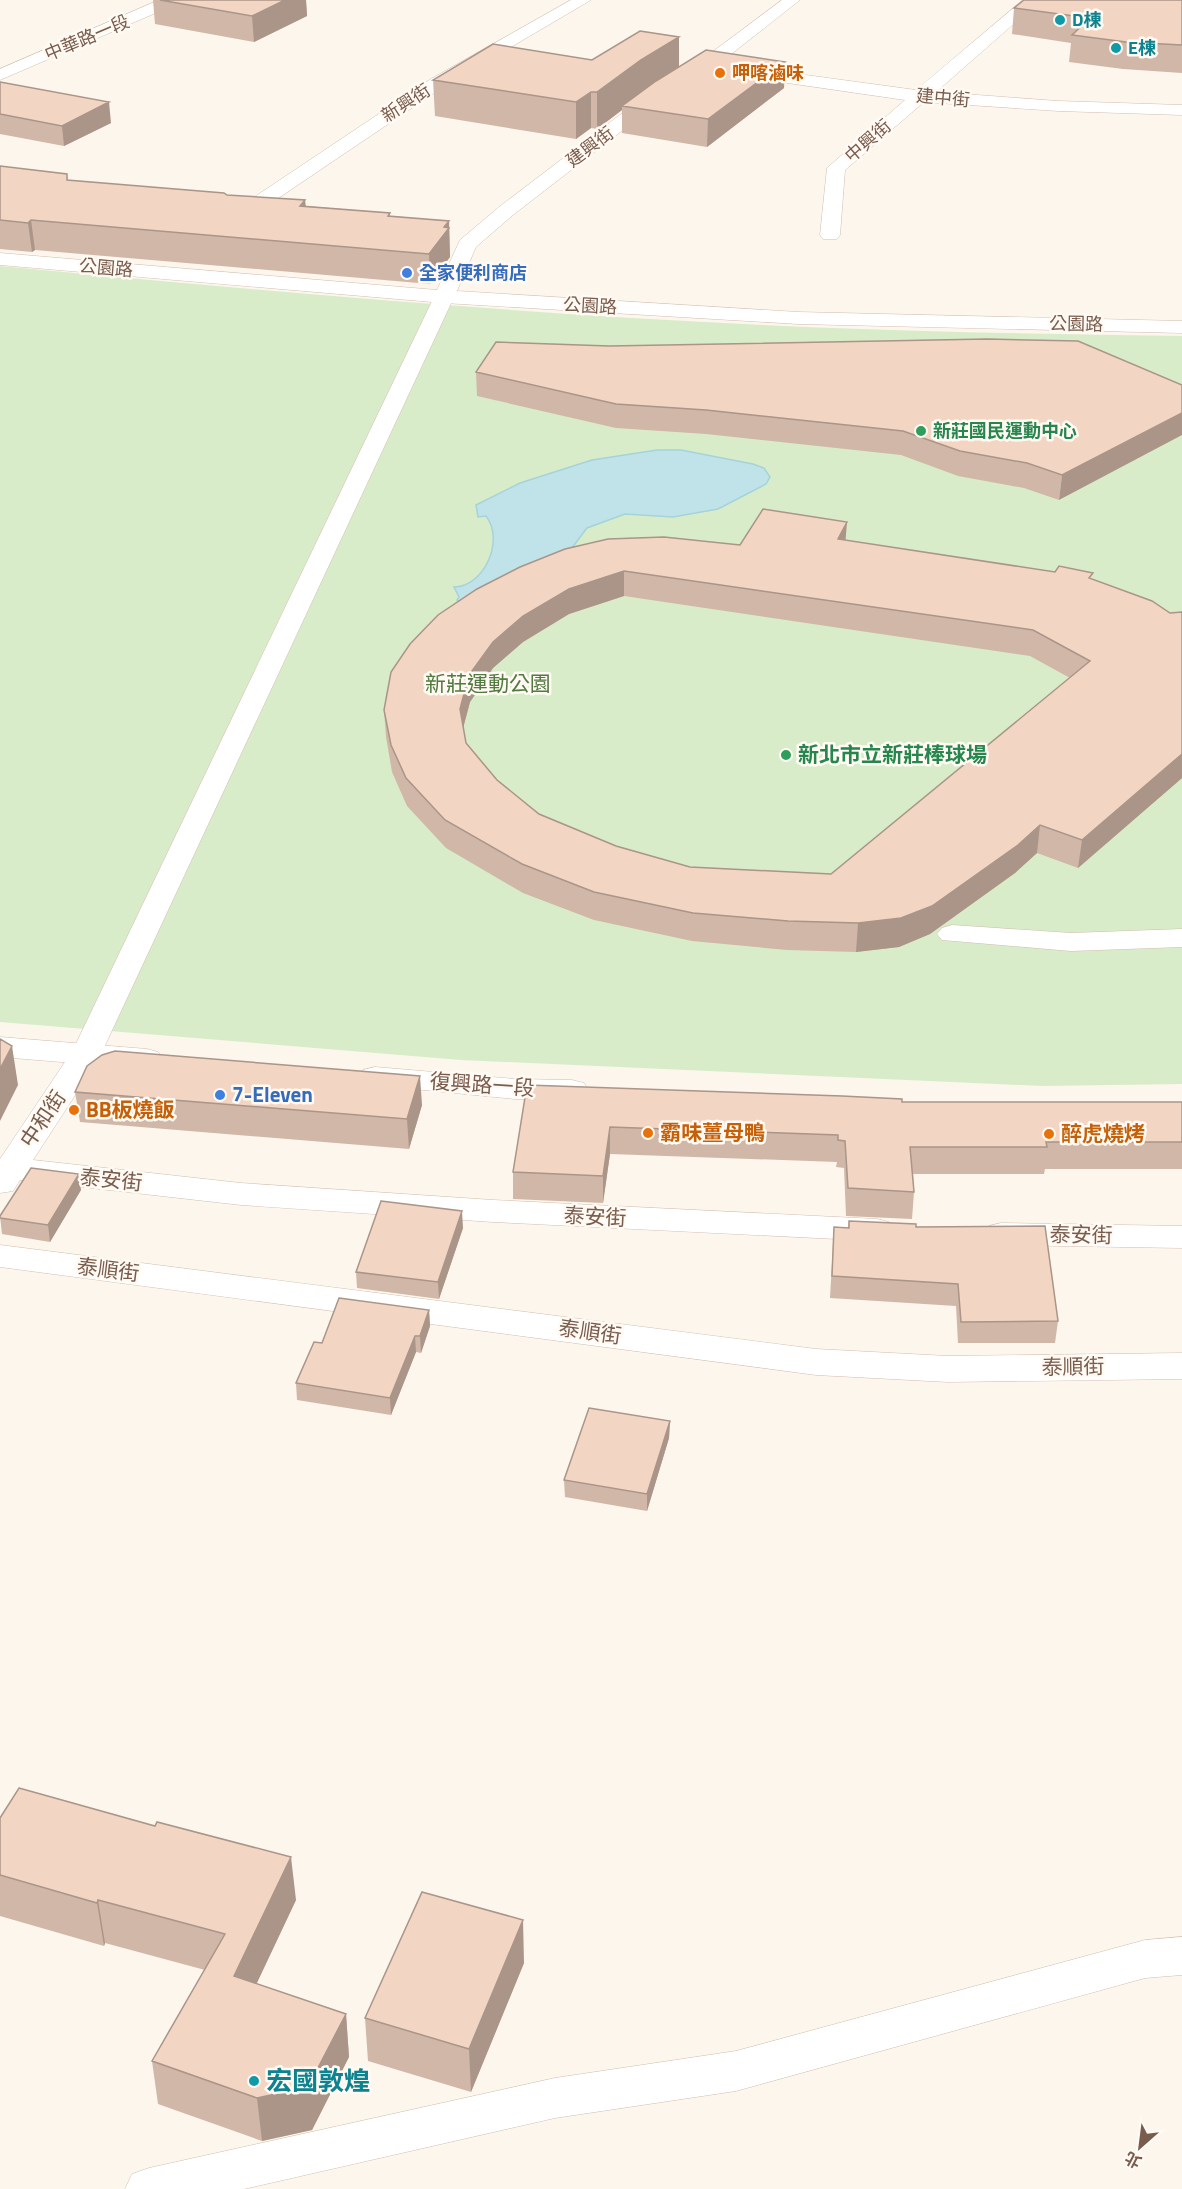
<svg xmlns="http://www.w3.org/2000/svg" width="1182" height="2189" viewBox="0 0 1182 2189" font-family="'Titillium Web','Noto Sans TC',sans-serif">
<style>
.green{fill:#d8ecc9}
.water{fill:#bfe3e8;stroke:#a5d3da;stroke-width:1.5}
.lines{fill:none;stroke-linecap:round;stroke-linejoin:round}
.pedestrian-casing{stroke:#d1beb0;stroke-width:1}
.minor-casing{stroke:#d1beb0;stroke-width:1}
.tertiary-casing{stroke:#d1beb0;stroke-width:1}
.pedestrian{fill:#fff;fill-rule:evenodd}
.minor{fill:#fff;fill-rule:evenodd}
.tertiary{fill:#fff;fill-rule:evenodd}
.wall{fill:#d1b7a8;fill-rule:evenodd}
.shaded-wall{fill:#aa9588}
.building{fill:#f3d5c3;stroke:#aa9588;stroke-width:1.5;fill-rule:evenodd}
.culture-dot{fill:#0f9aa8;stroke:#fffaf3;stroke-width:2}
.food-dot{fill:#e8710a;stroke:#fffaf3;stroke-width:2}
.shop-dot{fill:#3f7fe0;stroke:#fffaf3;stroke-width:2}
.leisure-dot{fill:#2e9e5b;stroke:#fffaf3;stroke-width:2}
.labels{text-anchor:middle;stroke-width:5;stroke-linejoin:round;paint-order:stroke}
.far-culture-label{font-size:18px;font-weight:bold;fill:#0d838f;stroke:#fffaf3;text-anchor:start}
.far-street-label{font-size:18px;fill:#7a5c4d;stroke:#fffaf3}
.far-food-label{font-size:18px;font-weight:bold;fill:#c56008;stroke:#fffaf3;text-anchor:start}
.far-shop-label{font-size:18px;font-weight:bold;fill:#366cbe;stroke:#fffaf3;text-anchor:start}
.far-leisure-label{font-size:18px;font-weight:bold;fill:#27864d;stroke:#fffaf3;text-anchor:start}
.park-label{font-size:21px;fill:#537a41;stroke:#fffaf3}
.leisure-label{font-size:21px;font-weight:bold;fill:#27864d;stroke:#fffaf3;text-anchor:start}
.street-label{font-size:21px;fill:#7a5c4d;stroke:#fffaf3}
.shop-label{font-size:21px;font-weight:bold;fill:#366cbe;stroke:#fffaf3;text-anchor:start}
.food-label{font-size:21px;font-weight:bold;fill:#c56008;stroke:#fffaf3;text-anchor:start}
.near-culture-label{font-size:26px;font-weight:bold;fill:#0d838f;stroke:#fffaf3;text-anchor:start}
</style>
<rect width="100%" height="100%" fill="#fdf6ec"/>
<path class="green" d="M0,266C286,293 573,319 861,329C968,333 1075,334 1182,336V1084L1043,1086L461,1060L0,1022Z"/>
<path class="water" d="M657,450H681L753,464L764,468L770,477L766,484L718,509L673,517L625,514L587,528L559,565L459,601L457,600L459,597L454,587C484,587 505,540 486,516L478,517L476,505L520,483L592,460Z"/>
<g class="lines">
<g class="pedestrian-casing">
<path id="pedestrian" d="M444,291L451,293L454,297L101,1054L97,1061L86,1063L75,1061L71,1054L434,297L437,293Z
M952,925L1071,933L1182,929V947L1071,951L942,940L937,934L942,928Z
M1182,1937V1975L1145,1978L736,2091L555,2118L244,2189H125L132,2174L149,2168L555,2078L736,2051L1145,1940Z"/>
</g>
<g class="minor-casing">
<path id="minor" d="M159,0H181L179,3L0,80V69Z
M571,0H591L443,87L243,222H229L226,218L229,214L431,79Z
M782,0H800L711,70L654,106L513,215L476,247L457,291L798,312L1182,321V333L798,324L444,303L0,265V253L437,290L460,240L499,207L642,98L699,62Z
M1023,0H1041L936,92L1058,101L1182,105V115L1058,111L924,102L845,170L840,235L837,239H823L820,235L827,168L905,100L739,76L733,75L730,71L733,67L739,66L916,90Z
M86,1044L97,1047L102,1054L33,1160L241,1183L493,1200L877,1219L889,1222L895,1230L889,1238L877,1241L493,1222L241,1205L20,1180L13,1191L0,1193V1159L75,1047Z
M1001,1223L1182,1226V1248L1001,1245L989,1242L983,1234L989,1226Z
M0,1245L816,1349L948,1356L1182,1353V1379L948,1382L816,1375L0,1267Z"/>
</g>
<g class="tertiary-casing">
<path id="tertiary" d="M0,1037L147,1049L158,1052L163,1059L158,1066L147,1069L0,1057Z
M375,1067L515,1079L572,1080L584,1083L588,1090L584,1097L572,1100L515,1099L363,1084L359,1077L363,1070Z"/>
</g>
<use href="#pedestrian" class="pedestrian"/>
<use href="#minor" class="minor"/>
<use href="#tertiary" class="tertiary"/>
</g>
<path class="wall" d="M153,0H306L307,16L254,42L155,24Z
M1182,0V73L1123,69L1069,62L1071,43L1012,34L1014,8Z
M679,37V67L785,62L784,88L707,147L622,133V110L597,129L591,128L576,139L435,116L433,80L592,60Z
M0,82L111,123L64,146L0,134Z
M0,166L67,174L68,180L227,195L305,200L306,206L390,213V216L449,221L450,257L430,284L35,250L32,252L0,249Z
M1078,341L1059,500L1024,488L958,476L901,455L706,434L616,428L477,396L476,372L609,346Z
M846,540L1092,579L1170,613L1182,612V778L1078,868L1037,853L1015,873L930,934L899,947L856,952L787,950L692,941L594,920L523,893L446,848L407,806L392,772L386,737L384,710L477,589L740,545ZM624,596L1030,656L1070,678L831,874L690,867L616,846L539,814L497,780L466,743L463,728L470,702L493,668L523,642L569,614Z
M527,1085L902,1102H1182V1169H1045L1044,1174H913L914,1192L912,1219L846,1216L844,1168L836,1167L837,1162L610,1154L603,1203L513,1199V1172Z
M75,1092L422,1105L409,1149L80,1122Z
M81,1190L50,1242L2,1234L0,1216Z
M849,1221L916,1227L1058,1321L1055,1343H958L956,1306L830,1298L834,1227L848,1228Z
M463,1228L439,1299L357,1288L356,1272Z
M429,1310L430,1326L421,1353L416,1352L391,1415L297,1400L296,1383L322,1343Z
M670,1421L669,1438L647,1511L565,1497L564,1480Z
M0,1818L296,1900L256,1984L346,2014L349,2057L312,2130L262,2141L158,2104L152,2061L205,1970L105,1943L104,1946L0,1916Z
M524,1963L471,2092L368,2061L365,2018Z"/>
<path class="shaded-wall" d="M285,0H306L307,16L254,42L252,16Z
M679,37V72L622,106V110L597,129V92L641,60Z
M785,62L784,88L707,147L708,119Z
M591,92V128L576,139V102Z
M109,102L111,123L64,146L62,126Z
M305,200L307,229L300,206Z
M31,220L35,250L32,252L28,223Z
M449,221L450,257L430,284L429,254L444,227Z
M1182,413V435L1059,500L1062,475Z
M847,522L845,547L838,539Z
M624,571V596L569,614L523,642L493,668L470,702L461,736L460,709L469,675L493,642L523,616L569,589Z
M1182,754V778L1078,868L1082,840Z
M1040,825L1037,853L1015,873L930,934L899,947L856,952L858,923Z
M12,1046L18,1085L0,1121V1069Z
M420,1076L422,1105L409,1149L407,1119Z
M610,1127V1154L603,1203V1176Z
M79,1174L81,1190L50,1242L48,1225Z
M462,1211L463,1228L439,1299L438,1282Z
M429,1310L430,1326L421,1353L420,1336Z
M415,1336L416,1352L391,1415L390,1398Z
M670,1421L669,1438L647,1511V1494Z
M291,1857L296,1900L240,2019L234,1976Z
M98,1900L105,1943L104,1946L97,1903Z
M523,1920L524,1963L471,2092L469,2049Z
M346,2014L349,2057L312,2130L262,2141L257,2098Z"/>
<path class="building" d="M160,0H285L252,16Z
M1024,0H1182V45L1126,42L1072,35L1090,18L1014,8Z
M640,31L679,37L641,60L597,92H591L576,102L433,80L493,44L592,60Z
M706,50L785,62L708,119L622,106L656,81Z
M0,82L109,102L62,126L0,114Z
M0,166L67,174V180L224,193L227,195L305,200L300,206L390,213L388,216L449,221L444,227L449,228L429,254L31,220L28,223L0,220Z
M987,339L1078,341L1182,385V413L1062,475L1027,463L960,451L903,431L706,410L616,404L476,372L496,342L609,346Z
M763,509L847,522L838,539L1055,572L1059,566L1093,573L1089,578L1152,601L1170,613L1182,612V754L1082,840L1040,825L1018,845L932,906L901,918L858,923L788,921L693,913L594,892L522,864L445,820L406,778L391,745L384,710L391,672L410,644L438,615L477,589L520,567L565,549L608,539L664,537L740,545ZM624,571L1033,630L1090,661L831,874L690,867L616,846L539,814L497,780L466,743L460,709L469,675L493,642L523,616L569,589Z
M0,1039L12,1046L0,1069Z
M115,1051L420,1076L407,1119L75,1092L87,1066L102,1055Z
M527,1085L842,1096L902,1099V1102H1182V1142H1046L1047,1147H910L914,1192L848,1188L845,1141L838,1140V1135L610,1127L603,1176L513,1172Z
M31,1168L79,1174L48,1225L0,1218V1216Z
M381,1201L462,1211L438,1282L356,1272Z
M849,1221L916,1224V1227L1045,1226L1058,1321L961,1322L958,1284L832,1276L834,1227L849,1228Z
M339,1298L429,1310L420,1336H415L390,1398L296,1383L314,1342L322,1343Z
M589,1408L670,1421L647,1494L564,1480Z
M19,1788L155,1826L157,1822L291,1857L234,1976L346,2014L308,2087L257,2098L152,2061L225,1934L98,1900L97,1903L0,1875V1818Z
M422,1892L523,1920L469,2049L365,2018Z"/>
<g class="culture-dot">
<circle cx="1060" cy="20" r="6"/>
<circle cx="1116" cy="48" r="6"/>
<circle cx="254" cy="2081" r="6"/>
</g>
<g class="food-dot">
<circle cx="720" cy="73" r="6"/>
<circle cx="74" cy="1110" r="6"/>
<circle cx="648" cy="1133" r="6"/>
<circle cx="1049" cy="1134" r="6"/>
</g>
<g class="shop-dot">
<circle cx="407" cy="273" r="6"/>
<circle cx="220" cy="1095" r="6"/>
</g>
<g class="leisure-dot">
<circle cx="921" cy="431" r="6"/>
<circle cx="786" cy="755" r="6"/>
</g>
<g class="labels">
<g class="far-culture-label">
<text x="1072" y="26">D棟</text>
<text x="1128" y="54">E棟</text>
</g>
<g class="far-street-label">
<text transform="translate(87 38) rotate(-23)" y="6">中華路一段</text>
<text transform="translate(943 98) rotate(5)" y="6">建中街</text>
<text transform="translate(406 103) rotate(-33)" y="6">新興街</text>
<text transform="translate(868 141) rotate(-41)" y="6">中興街</text>
<text transform="translate(590 147) rotate(-37)" y="6">建興街</text>
<text transform="translate(106 268) rotate(5)" y="6">公園路</text>
<text transform="translate(590 306) rotate(3)" y="6">公園路</text>
<text transform="translate(1076 324) rotate(1)" y="6">公園路</text>
</g>
<g class="far-food-label">
<text x="732" y="79">呷喀滷味</text>
</g>
<g class="far-shop-label">
<text x="419" y="279">全家便利商店</text>
</g>
<g class="far-leisure-label">
<text x="933" y="437">新莊國民運動中心</text>
</g>
<g class="park-label">
<text x="488" y="691">新莊運動公園</text>
</g>
<g class="leisure-label">
<text x="798" y="762">新北市立新莊棒球場</text>
</g>
<g class="street-label">
<text transform="translate(482 1085) rotate(4)" y="7">復興路一段</text>
<text transform="translate(43 1119) rotate(-56)" y="7">中和街</text>
<text transform="translate(111 1180) rotate(6)" y="7">泰安街</text>
<text transform="translate(595 1217) rotate(3)" y="7">泰安街</text>
<text transform="translate(1081 1235) rotate(1)" y="7">泰安街</text>
<text transform="translate(108 1270) rotate(7)" y="7">泰順街</text>
<text transform="translate(590 1332) rotate(8)" y="7">泰順街</text>
<text transform="translate(1073 1367) rotate(-1)" y="7">泰順街</text>
</g>
<g class="shop-label">
<text x="232" y="1102">7-Eleven</text>
</g>
<g class="food-label">
<text x="86" y="1117">BB板燒飯</text>
<text x="660" y="1140">霸味薑母鴨</text>
<text x="1061" y="1141">醉虎燒烤</text>
</g>
<g class="near-culture-label">
<text x="266" y="2090">宏國敦煌</text>
</g>
</g>
<g transform="translate(1140 2147) rotate(208)" stroke="#fffaf3" stroke-width="4.5" paint-order="stroke">
<path d="M0-4.5L10 22L0 15L-10 22Z" fill="#7a5c4d"/>
<text y="-9" font-size="16" font-weight="bold" text-anchor="middle" fill="#7a5c4d">北</text>
</g>
</svg>
